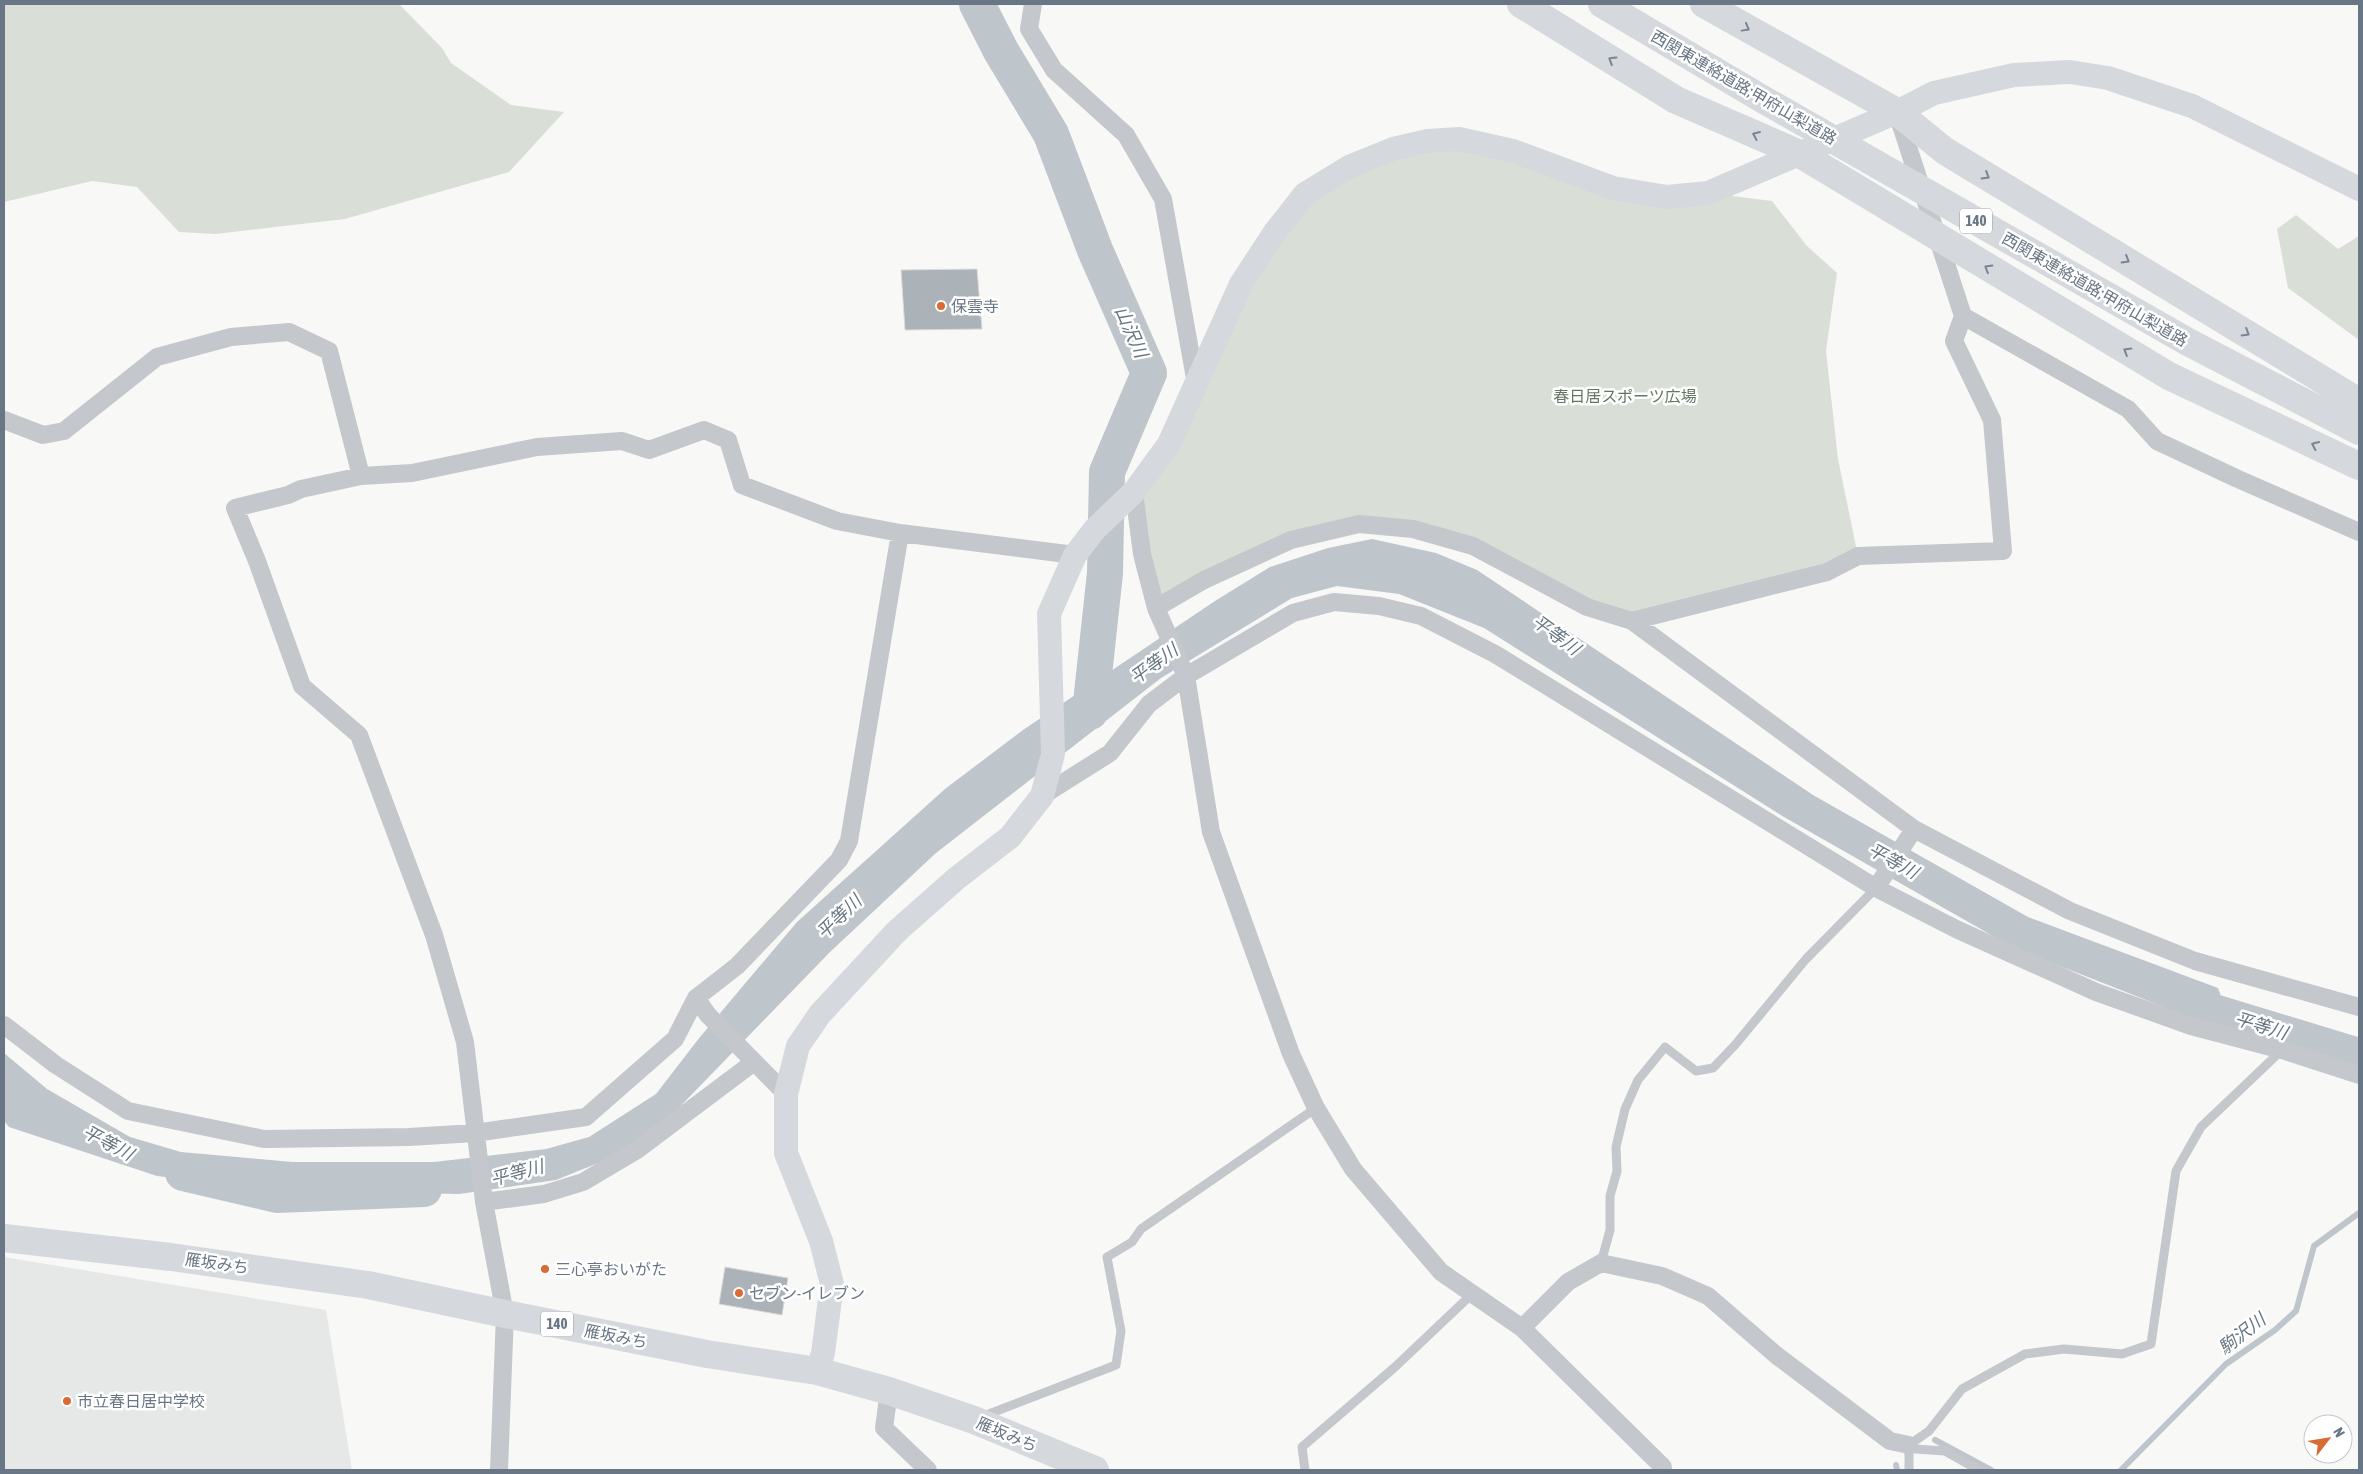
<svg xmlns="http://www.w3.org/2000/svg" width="2363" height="1474" viewBox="0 0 2363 1474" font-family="'Asap Condensed','Noto Sans JP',sans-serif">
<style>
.built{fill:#e6e7e7}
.green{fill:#d9dfd7}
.water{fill:#bec6cc}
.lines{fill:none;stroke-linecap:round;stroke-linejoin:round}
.stream{stroke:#bec6cc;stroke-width:6}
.river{stroke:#bec6cc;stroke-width:36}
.building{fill:#abb2b8;stroke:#dadad8}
.lane{stroke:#c4c7cb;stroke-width:9}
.street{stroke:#c4c7cb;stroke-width:18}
.secondary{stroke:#d5d9dd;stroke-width:24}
.highway{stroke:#d5d9dd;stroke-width:28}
.oneway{stroke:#798592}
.poi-dot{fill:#d96b35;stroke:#fff;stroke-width:2}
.labels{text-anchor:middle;stroke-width:5;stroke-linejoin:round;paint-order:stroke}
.shield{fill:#fff;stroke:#969faa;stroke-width:1}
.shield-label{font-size:15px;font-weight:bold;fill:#697685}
.street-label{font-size:16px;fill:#697685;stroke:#fff}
.poi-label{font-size:16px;fill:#697685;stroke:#fff;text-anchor:start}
.park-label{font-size:16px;fill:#657763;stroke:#fff}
.water-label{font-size:18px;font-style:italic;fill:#657680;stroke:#fff}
</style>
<rect width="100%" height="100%" fill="#f8f8f6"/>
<path class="built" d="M4,1257L326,1310L352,1470H4Z"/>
<path class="green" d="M4,4H399L442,48L451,63L511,105L564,112L509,172L345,219L215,234L179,232L137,187L92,181L4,202Z
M1428,141L1613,188L1708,193L1772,201L1807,246L1837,273L1826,351L1838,459L1858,556L1632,621L1473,546L1359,524L1291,540L1156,608L1134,492L1305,194Z
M2296,215L2338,249L2359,236V340L2288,288L2277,229Z"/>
<path class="water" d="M1372,539L1436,553L1477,570L1813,795L2028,917L2218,988L2235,1035L2014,948L1784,817L1484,628L1399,594L1337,586L1292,598L1161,678L936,853L830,952L668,1119L608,1159L556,1180L459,1194L282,1190L157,1176L9,1127L4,1121V1053L47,1089L130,1137L181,1152L292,1162H434L546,1149L589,1137L656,1094L700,1037L797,922L945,789L1023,730L1215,601L1270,567L1328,548Z"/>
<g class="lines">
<path class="stream" d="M1935,1440L1991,1470
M1896,1465L1897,1470
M2121,1470L2226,1364L2275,1330L2296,1311L2314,1246L2359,1213"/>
<path class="river" d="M977,4L1001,51L1051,134L1095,250L1149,373L1107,472L1105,573L1090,712
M2181,1002L2359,1056
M183,1173L277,1195L424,1189"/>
</g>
<path class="building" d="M977,269L982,329L905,330L901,270Z
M725,1267L788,1278L782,1315L719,1304Z"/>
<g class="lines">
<path class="lane" d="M1601,1263L1610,1230V1196L1617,1171L1616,1147L1625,1109L1638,1080L1665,1047L1696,1071L1713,1068L1735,1045L1806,959L1876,888
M981,1417L1116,1365L1121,1331L1107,1257L1132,1242L1141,1229L1316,1108
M1909,1445L1929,1431L1962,1389L2025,1354L2064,1349L2122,1354L2151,1344L2176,1171L2201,1127L2282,1050
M1909,1445L1915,1449L1945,1451L1979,1470
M1305,1470L1302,1447L1395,1367L1472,1294
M1909,1470V1445"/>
<path class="street" d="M1033,4L1029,29L1054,70L1126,135L1163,199L1196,384
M1963,316L2128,409L2157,441L2238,479L2359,532
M4,420L43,435L64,431L157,357L231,337L289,332L329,351L361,476
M1134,492L1142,554L1156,608L1186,676L1211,832L1291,1054L1316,1108L1353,1169L1441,1272L1522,1328L1663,1467V1470
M1156,608L1204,580L1291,540L1359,524L1413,529L1473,546L1587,607L1632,621L1827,572L1858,556L2003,551L1992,420L1954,341L1963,316L1897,113
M1632,621L1914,829L2070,911L2195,961L2359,1007
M1042,796L1110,753L1149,704L1186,676L1293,613L1334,602L1379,606L1421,616L1495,654L1876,888L1956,929L2096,992L2191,1026L2282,1050L2359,1075
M1876,888L1914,829
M696,998L708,1015L786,1094
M4,1025L56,1065L128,1111L264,1139L409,1137L475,1133L586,1117L675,1039L696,998L737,966L839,860L849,841L900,533
M484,1202L544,1194L583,1182L637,1150L754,1062
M1522,1328L1568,1282L1601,1263L1662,1276L1708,1296L1776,1355L1890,1441L1909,1445
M889,1391L884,1428L928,1470
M499,1470L505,1314L484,1202L465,1042L434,935L359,735L302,686L257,561L235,508L288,495L301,489L361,476L412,473L537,447L622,441L649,450L704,430L728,440L742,485L837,521L900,533L1075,555"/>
<path class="secondary" d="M817,1371L823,1353L832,1284L821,1241L786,1153V1094L798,1046L820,1014L897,931L957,878L1010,837L1042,796L1053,754L1049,614L1075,555L1095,529L1134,492L1169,444L1241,284L1275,232L1305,194L1351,166L1393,149L1428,141L1459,139L1513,151L1613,188L1667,197L1708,193L1897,112L1934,93L2014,75L2070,72L2108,78L2192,106L2359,189"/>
<path class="highway" d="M1521,4L1676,100L1800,154L2169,376L2359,466
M1602,4L1764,100L2188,342L2359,431
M1704,4L1897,112L1945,151L2359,402
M4,1238L171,1257L368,1285L505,1314L707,1354L817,1371L889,1391L974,1420L1095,1470"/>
</g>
<defs><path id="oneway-chevron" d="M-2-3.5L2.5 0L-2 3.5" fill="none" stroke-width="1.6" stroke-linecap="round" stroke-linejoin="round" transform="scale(1.25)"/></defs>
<g class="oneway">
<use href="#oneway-chevron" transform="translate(1746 28) rotate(29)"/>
<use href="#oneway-chevron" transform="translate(1612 60) rotate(-148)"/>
<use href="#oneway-chevron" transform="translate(1756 135) rotate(-157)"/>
<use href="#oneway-chevron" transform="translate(1986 176) rotate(31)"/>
<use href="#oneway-chevron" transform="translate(2126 260) rotate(31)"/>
<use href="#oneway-chevron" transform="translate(1988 268) rotate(-149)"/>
<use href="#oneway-chevron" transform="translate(2246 333) rotate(31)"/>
<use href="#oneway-chevron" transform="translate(2127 351) rotate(-149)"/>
<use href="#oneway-chevron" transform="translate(2315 445) rotate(-155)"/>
</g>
<g class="poi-dot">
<circle cx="941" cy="306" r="5"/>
<circle cx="545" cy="1269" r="5"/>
<circle cx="739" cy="1293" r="5"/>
<circle cx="67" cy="1401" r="5"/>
</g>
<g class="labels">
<g class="shield">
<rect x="1960" y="208.5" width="32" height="25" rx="4"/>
<rect x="541" y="1311.5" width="32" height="25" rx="4"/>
</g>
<g class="shield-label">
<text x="1976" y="226">140</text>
<text x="557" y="1329">140</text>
</g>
<g class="street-label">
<text transform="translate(1744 87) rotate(30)" y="6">西関東連絡道路;甲府山梨道路</text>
<text transform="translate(2095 289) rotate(30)" y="6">西関東連絡道路;甲府山梨道路</text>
<text transform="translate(217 1263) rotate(8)" y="6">雁坂みち</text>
<text transform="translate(616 1336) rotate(11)" y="6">雁坂みち</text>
<text transform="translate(1007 1434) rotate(23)" y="6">雁坂みち</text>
</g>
<g class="poi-label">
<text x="951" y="312">保雲寺</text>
<text x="555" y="1275">三心亭おいがた</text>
<text x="749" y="1299">セブン-イレブン</text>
<text x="77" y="1407">市立春日居中学校</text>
</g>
<g class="park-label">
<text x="1625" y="402">春日居スポーツ広場</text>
</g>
<g class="water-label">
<text transform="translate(1131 332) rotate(66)" y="6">山沢川</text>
<text transform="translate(1556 635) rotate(36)" y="6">平等川</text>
<text transform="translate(1154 664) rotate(-36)" y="6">平等川</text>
<text transform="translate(1893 861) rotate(29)" y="6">平等川</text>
<text transform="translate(839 917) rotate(-44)" y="6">平等川</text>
<text transform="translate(2261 1026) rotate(17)" y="6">平等川</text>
<text transform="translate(108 1143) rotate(28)" y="6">平等川</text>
<text transform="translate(517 1173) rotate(-15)" y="6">平等川</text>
<text transform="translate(2242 1334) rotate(-38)" y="6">駒沢川</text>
</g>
</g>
<rect width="2363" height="1474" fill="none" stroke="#697685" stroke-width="10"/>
<g transform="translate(2328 1439) rotate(59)"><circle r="24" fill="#ffffff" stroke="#c3c8ce"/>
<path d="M0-4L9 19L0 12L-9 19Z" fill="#d96b35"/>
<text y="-8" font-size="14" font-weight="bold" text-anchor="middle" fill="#697685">N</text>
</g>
</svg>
